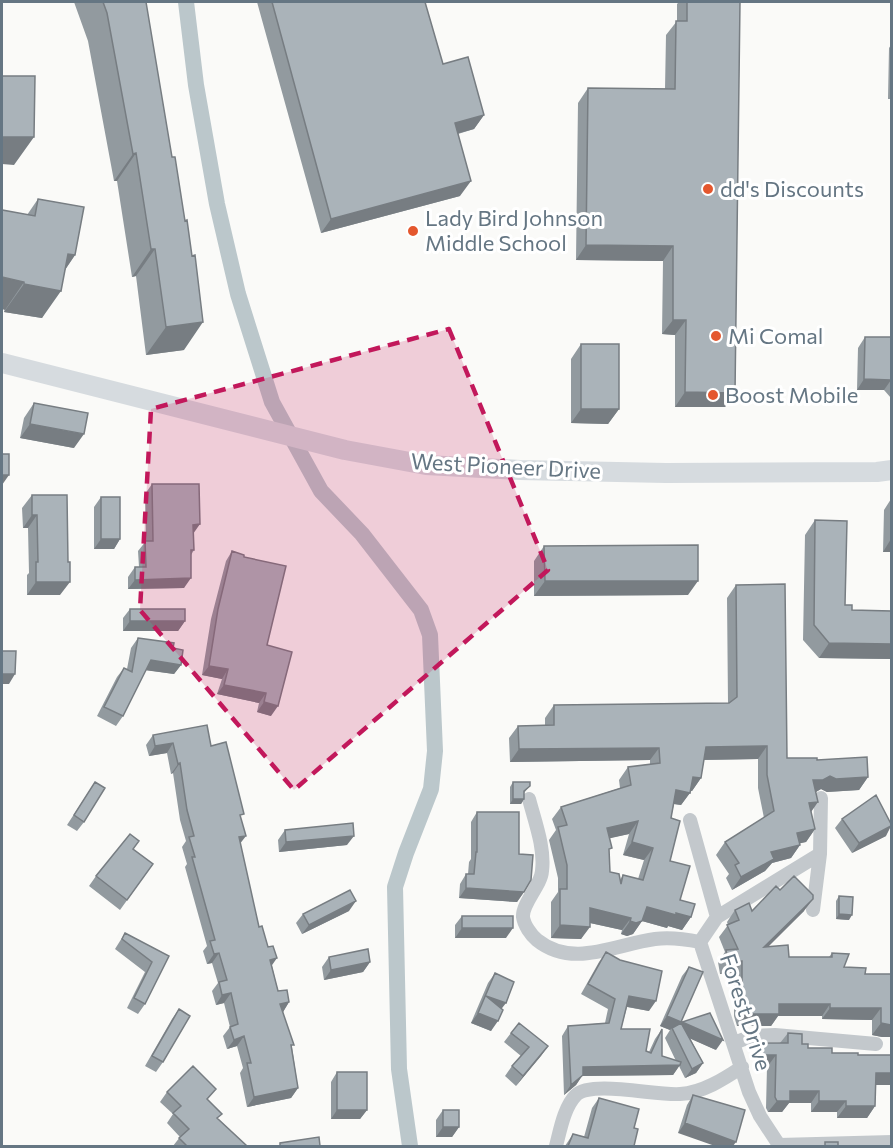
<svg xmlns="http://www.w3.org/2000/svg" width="893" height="1148" viewBox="0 0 893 1148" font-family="Commissioner,sans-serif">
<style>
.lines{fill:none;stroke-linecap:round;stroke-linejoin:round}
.canal{stroke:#bbc7cb;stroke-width:16}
.minor{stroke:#c3c8cc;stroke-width:14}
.secondary{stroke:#d6dbdf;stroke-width:20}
.wall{fill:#929a9f;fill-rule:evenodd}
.shaded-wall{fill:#777d82}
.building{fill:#aab3b9;stroke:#777d82;stroke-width:1.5;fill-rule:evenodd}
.marked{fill:#c2185b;fill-opacity:0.2;stroke:#c2185b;stroke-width:4.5;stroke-dasharray:12 8;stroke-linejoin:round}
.poi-dot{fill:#e4572e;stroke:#fff;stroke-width:2}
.labels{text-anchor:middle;stroke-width:6;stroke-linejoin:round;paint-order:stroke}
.poi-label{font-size:22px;fill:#657683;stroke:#fff;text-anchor:start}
.street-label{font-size:22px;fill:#657683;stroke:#fff}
</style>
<rect width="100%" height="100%" fill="#fafaf8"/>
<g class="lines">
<path class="canal" d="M186,2L196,85L217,204L238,294L272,402L321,491L362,534L421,610L430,635L435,751L431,789L406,853L395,887L399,1069L410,1146"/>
<path class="minor" d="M529,799C535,822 545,848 542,871C541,886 522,903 523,917C524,925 531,935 537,940C573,969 616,944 655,939C671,937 685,939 700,942
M690,820L717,917L700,942L749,1092L760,1116L779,1145
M813,910L820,854L821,798
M717,917L820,854
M734,1043L752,1036L775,1035L876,1044
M779,1145L892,1142
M556,1146C560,1131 564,1107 576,1095C592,1080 657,1096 680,1094C702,1093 724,1079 742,1067"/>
<path class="secondary" d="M2,363L345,450L426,465L520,470L666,473L877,472L892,470"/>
</g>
<path class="wall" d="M74,2H146L184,350L146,355L136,276L132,277L117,181H114L88,41Z
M257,2H425L443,64L484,115L474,129L458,134L460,196L321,233Z
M679,2H740L735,393L725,407H675V335L662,334L663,261L576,260L578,103L588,88L665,89L666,35L677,21V4Z
M891,45V99H888L889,48Z
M38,199L75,255L65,270L42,318L4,312L27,215Z
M865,337H891V398L884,390H857L858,348Z
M581,344L619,409L608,424L571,423V359Z
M34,403L74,448L20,438L24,418Z
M152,484L194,533V550L191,555L184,588L128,589V577L135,567H139L138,551L146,541L145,494Z
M32,495L60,595H27V575L29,573L28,528H23L22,508Z
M101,497L120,539L114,549H94V507Z
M891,499V552H883L884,510Z
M815,520L845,605L852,610L891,611V659L819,658L803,640L805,535Z
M544,546L688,595L534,596V561Z
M232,551L244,557L267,645L271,716L257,712L259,703L217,694L222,679L202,675L211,619L226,561Z
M736,585L787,758L817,760L868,777L859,790L827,792L821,789L816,792L811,811L815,829L806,842L799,843L800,845L791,858L772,863L765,871L732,890L726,878L729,874L716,855L725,842L764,818L758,788V759L704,760L701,778L692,791H691L681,805L674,804L671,818L670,861L680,900L691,917L682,930L668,926L667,928L642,921L633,934L627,936L621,934L622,930L590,923L581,939L551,938V902L558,892V878L549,840L556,830L552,819L561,807L620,788L619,780L628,767L650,764V760L510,762L509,738L518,726L545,725V718L554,705L728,703L727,598ZM629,834L623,855L644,860L638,879L623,875L620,880L610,872L609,852V838Z
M130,609L185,621L178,631H123V618Z
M138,638L173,648L181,665L174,674L146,670L123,716L116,726L97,716L117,677L124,668L127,669L131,648Z
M153,735L211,746L241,818L240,843L259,927L272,966L278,991L289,1002L283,1012L292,1047L298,1088L291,1098L247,1107L240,1073L243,1068L237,1046L227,1049L223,1036L230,1027L224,1003L216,1005L212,991L218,983L212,963L207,964L203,951L207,946L185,867L187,864L182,847L186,841L180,820L173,773L171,774L167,753L149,756L146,745Z
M95,782L84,822L77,831L67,825Z
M513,782L530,786L524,793V799L521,804H510V787Z
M477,812L519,854L524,892L517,902L459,898L460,884L466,874H468L469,862L471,859V822Z
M842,819L886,836L852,853L835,828Z
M285,830L347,845L279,852L278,840Z
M133,850L153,864L120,910L89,886L96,876Z
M839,896L849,920L836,919V901Z
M735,910L804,911L768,946L789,957H829L832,953L844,967L865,974H891V1037H882L872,1035V1020L822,1019V1016H778L771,1026H737L734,1016V973L720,974L718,962L725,952L719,937L728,925L727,922Z
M349,911L302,934L296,923L303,914Z
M462,916L506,938H455V925Z
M125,933L169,956L145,1004L138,1014L127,1008L145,972L115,949Z
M606,952L649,1011L627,1007L621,1029L646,1051L649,1052L655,1039L662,1029V1056L676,1061L665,1038L670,1030L660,1026L682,976L689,967L681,1023L716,1050L690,1038L703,1063L696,1073L685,1078L679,1066L673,1075L582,1076L576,1085L564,1095L562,1036L568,1026L605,1023L608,1009L581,994L599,962Z
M329,957L370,962L363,972L324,980L322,967Z
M495,973L501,1009L491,1031L471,1023L488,983Z
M179,1009L163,1062L156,1072L145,1066L172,1019Z
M511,1033L548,1046L516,1086L505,1076L512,1066L521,1056L504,1042Z
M788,1033L802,1044L808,1048L832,1053L858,1055H891V1116L890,1115V1085H876L875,1106L867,1118H837V1112H811V1103H789L782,1112H768L766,1108L767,1067H754V1055L762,1043H780Z
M337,1072L367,1110L360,1119H331V1082Z
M167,1092L208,1100L218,1119L247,1146H173L180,1137L167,1123L173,1114L160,1102Z
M693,1095L745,1110L678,1133L687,1105Z
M599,1098L634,1128V1146H565L573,1134L584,1137L592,1108Z
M443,1110L459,1127L452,1137H436V1120Z"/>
<path class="shaded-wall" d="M484,115L474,129L445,137L455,123Z
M2,137H34L14,165L2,164Z
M136,153L117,181H114L133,154Z
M471,181L460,196L321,233L331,219Z
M586,245L673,246L663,261L576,260Z
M151,249H155L136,276L132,277Z
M68,254L75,255L56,283Z
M2,277L24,282L5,310L2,309Z
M24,284L61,291L42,318L4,312Z
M673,320H686L675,335L662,334Z
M203,322L184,350L146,355L166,327Z
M864,379L891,380L884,390H857Z
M685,392L735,393L725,407H675Z
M581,409H619L608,424L571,423Z
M30,424L84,434L74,448L20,438Z
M2,475H9L2,485Z
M32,515H37L28,528H23Z
M200,524L193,534V525Z
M101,539H120L114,549H94Z
M891,539V552H883Z
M191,578L184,588L128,589L135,580Z
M545,581H698L688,595L534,596Z
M36,582H70L60,595H27Z
M130,621H185L178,631H123Z
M829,643L891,644V659L819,658Z
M151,660L181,665L174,674L144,670Z
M209,666L228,669L222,679L202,675Z
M2,674H15L9,684H2Z
M224,685L266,693L259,703L217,694Z
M264,702L278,706L271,716L257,712Z
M173,743L167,753L149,756L155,746Z
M767,746L758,759L697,760L706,747Z
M659,748L650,760L510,762L519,749Z
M180,763L173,773L171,774L178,764Z
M830,776L868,777L859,790L827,792L821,789L814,793L813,780Z
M693,777L701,778L692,791L684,790Z
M676,790L690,793L681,805L667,803Z
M513,799H524L521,804H510Z
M818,802L809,815V803Z
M638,821L629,834L598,841L607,828Z
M891,826L886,836L852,853L859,843Z
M815,829L806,842L788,846L797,833Z
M246,836L239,845V837Z
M354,836L347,845L279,852L286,842Z
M632,842L653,848L644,860L623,855Z
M800,845L791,858L772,863L765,871L732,890L741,877L771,852Z
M466,888L524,892L517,902L459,898Z
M813,899L804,911L756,959L764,947Z
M356,901L349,911L302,934L309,925Z
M647,907L676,913L691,917L682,930L668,926L667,928L642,921L633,934L627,936L621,934L630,921Z
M590,908L631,918L622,930L581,921Z
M839,914L852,915L849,920L836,919Z
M560,925L590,927L581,939L551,938Z
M462,928H513L506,938H455Z
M219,953L212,963L207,964L214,954Z
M277,958L270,968V960Z
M742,961L734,973L720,974L728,962Z
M370,962L363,972L324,980L331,970Z
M231,993L224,1003L216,1005L222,995Z
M486,996L506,1003L499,1012Z
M629,996L656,1001L649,1011L623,1006Z
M289,1002L283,1012L280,1004Z
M779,1004H830L822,1016H778L771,1026H737L745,1014Z
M830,1008H881L872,1020L822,1019Z
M478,1013L498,1021L491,1031L471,1023Z
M667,1016L681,1022L674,1032L672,1028L670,1030L660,1026Z
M682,1022L723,1040L716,1050L675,1032Z
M881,1023L891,1025V1037H882L872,1035Z
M244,1036L237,1046L227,1049L234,1040Z
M548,1046L541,1056L516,1086L523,1076Z
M762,1055H776L767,1067H754Z
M703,1063L696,1073L685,1078L692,1069Z
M680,1065L673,1075L582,1076L576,1085L564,1095L583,1067Z
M876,1073H891V1083L890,1085H868Z
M298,1088L291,1098L247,1107L254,1097Z
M790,1091H819L811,1103H789L782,1112H768L777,1101Z
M819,1101H846L837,1112H811Z
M846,1106H875L867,1118H837Z
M337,1110H367L360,1119H331Z
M685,1123L736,1142L733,1146H715L678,1133Z
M443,1127H459L452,1137H436Z"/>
<path class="building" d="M103,2H146L172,157H175L185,221L187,220L192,256L195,255L203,322L166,327L155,249H151L136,153L133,154L107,13Z
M272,2H425L443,64L468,57L484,115L455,123L471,181L331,219Z
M687,2H740L735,393L685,392L686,320H673V246L586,245L588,88L675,89L676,21H687Z
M2,76H35L34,137H2Z
M38,199L84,207L75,255L68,254L61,291L24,284V282L2,277V210L35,216Z
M865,337H891V380L864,379Z
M581,344H619V409H581Z
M34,403L88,413L84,434L30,424Z
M2,454H9V475H2Z
M152,484H199L200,524L193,525L194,550H191V578L135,580V567H146L145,541H153Z
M32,495H67L68,562H70V582H36V562H38L37,515H32Z
M101,497H120V539H101Z
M815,520L847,521L845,605H852V610L891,611V644L829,643L814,625Z
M698,545V581H545L544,546Z
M232,551L244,555V557L286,566L267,645L292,652L278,706L264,702L266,693L224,685L228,669L209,666L218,609Z
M785,584L787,758H817V760L867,757L868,777L836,779L830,776L823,780H813L818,802L809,803L815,829L797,833L800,845L771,852L774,859L741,877L735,865L739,863L725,842L774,811L767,775V746L706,747L701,778L693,777L690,793L676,790L671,818L680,821L670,861L690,866L680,900L695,904L691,917L676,913V915L647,907L642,921L636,923L630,921L631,918L590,908V927L560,925V889H567V865L558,827L567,825L561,807L631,785L628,767L660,763L659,748L519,749L518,726L554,725V705L729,703L737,697L736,585ZM638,821L632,842L653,848L643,880L623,875L621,884L619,874L610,872L609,849L612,848L607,828Z
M130,609H185V621H130Z
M138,638L174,643L173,648L183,650L181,665L151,660L123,716L104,707L124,668L132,672Z
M2,651H16L15,674H2Z
M207,725L211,746L226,742L244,814L240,815L246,836L239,837L259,927L262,926L268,947L273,946L277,958L270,960L278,991L287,990L289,1002L280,1004L294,1045H291L298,1088L254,1097L247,1063H251L244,1036L234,1040L230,1027L238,1024L231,993L222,995L219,982L227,980L219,953L214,954L210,941L215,940L192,857H195L189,837L194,836L187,810L180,763L178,764L173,743L155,746L153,735Z
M95,782L105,788L84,822L74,815Z
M513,782H530V786L524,791V799H513Z
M876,795L891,824V826L859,843L842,819Z
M477,812H519V854L533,855L531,880L524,892L466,888V874H474L476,852H477Z
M353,823L354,836L286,842L285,830Z
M130,834L139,841L133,849L153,864L127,900L96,876Z
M794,876L813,895V899L764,947L788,945L789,957H832V953L849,954L844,967L866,968L865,974H891V1025L881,1023V1008H830V1004H779V1014H745L742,1004V961L728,962L726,950L738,949L727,925L739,920L735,910L749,903L752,911L776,886L780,890Z
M350,890L356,901L309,925L303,914Z
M839,896L853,897L852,915L839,914Z
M462,916H513V928H462Z
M125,933L169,956L145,1004L134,998L152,962L122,939Z
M368,949L370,962L331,970L329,957Z
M606,952L620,960L662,971L656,1001L629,996L621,1029H650L646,1051L651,1053L662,1029V1056L681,1062L680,1065L583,1067V1075L571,1085L568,1026L609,1023L615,999L588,984Z
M689,967L703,972L681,1022L667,1016Z
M495,973L514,982L506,1003L486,996L503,1010L498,1021L478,1013Z
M179,1009L190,1016L163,1062L152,1056Z
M710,1013L723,1040L682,1022Z
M519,1023L548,1046L523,1076L512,1066L529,1047L511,1033Z
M681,1023L703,1063L692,1069L672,1028Z
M788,1033L802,1034V1044H808V1048H832V1053H858V1055H891V1073H876L875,1106H846V1101H819V1091H790V1101H777L775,1097L776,1055H762V1043H788Z
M193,1066L216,1089L207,1099L222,1114L217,1118L247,1146H187L179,1138L189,1129L173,1113L181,1106L167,1092Z
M337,1072H367V1110H337Z
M693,1095L745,1110L736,1142L685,1123Z
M599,1098L639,1109L634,1128L638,1129L634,1146H568L573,1134L588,1138Z
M443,1110H459V1127H443Z
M319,1137L320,1146H280V1143Z
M825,1142H838V1146H825Z"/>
<path class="marked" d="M449,329L548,570L294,790L140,610L151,409Z"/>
<g class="poi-dot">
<circle cx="708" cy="189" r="6"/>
<circle cx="413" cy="231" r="6"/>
<circle cx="716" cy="336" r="6"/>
<circle cx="713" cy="395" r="6"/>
</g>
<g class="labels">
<g class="poi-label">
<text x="720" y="197">dd's Discounts</text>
<text x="425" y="226">Lady Bird Johnson<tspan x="425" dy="25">Middle School</tspan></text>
<text x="728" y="344">Mi Comal</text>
<text x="725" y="403">Boost Mobile</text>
</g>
<g class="street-label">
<text transform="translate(506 466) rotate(3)" y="8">West Pioneer Drive</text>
<text transform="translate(746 1012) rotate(72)" y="8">Forest Drive</text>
</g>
</g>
<rect width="893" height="1148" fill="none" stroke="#657683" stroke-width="6"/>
</svg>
